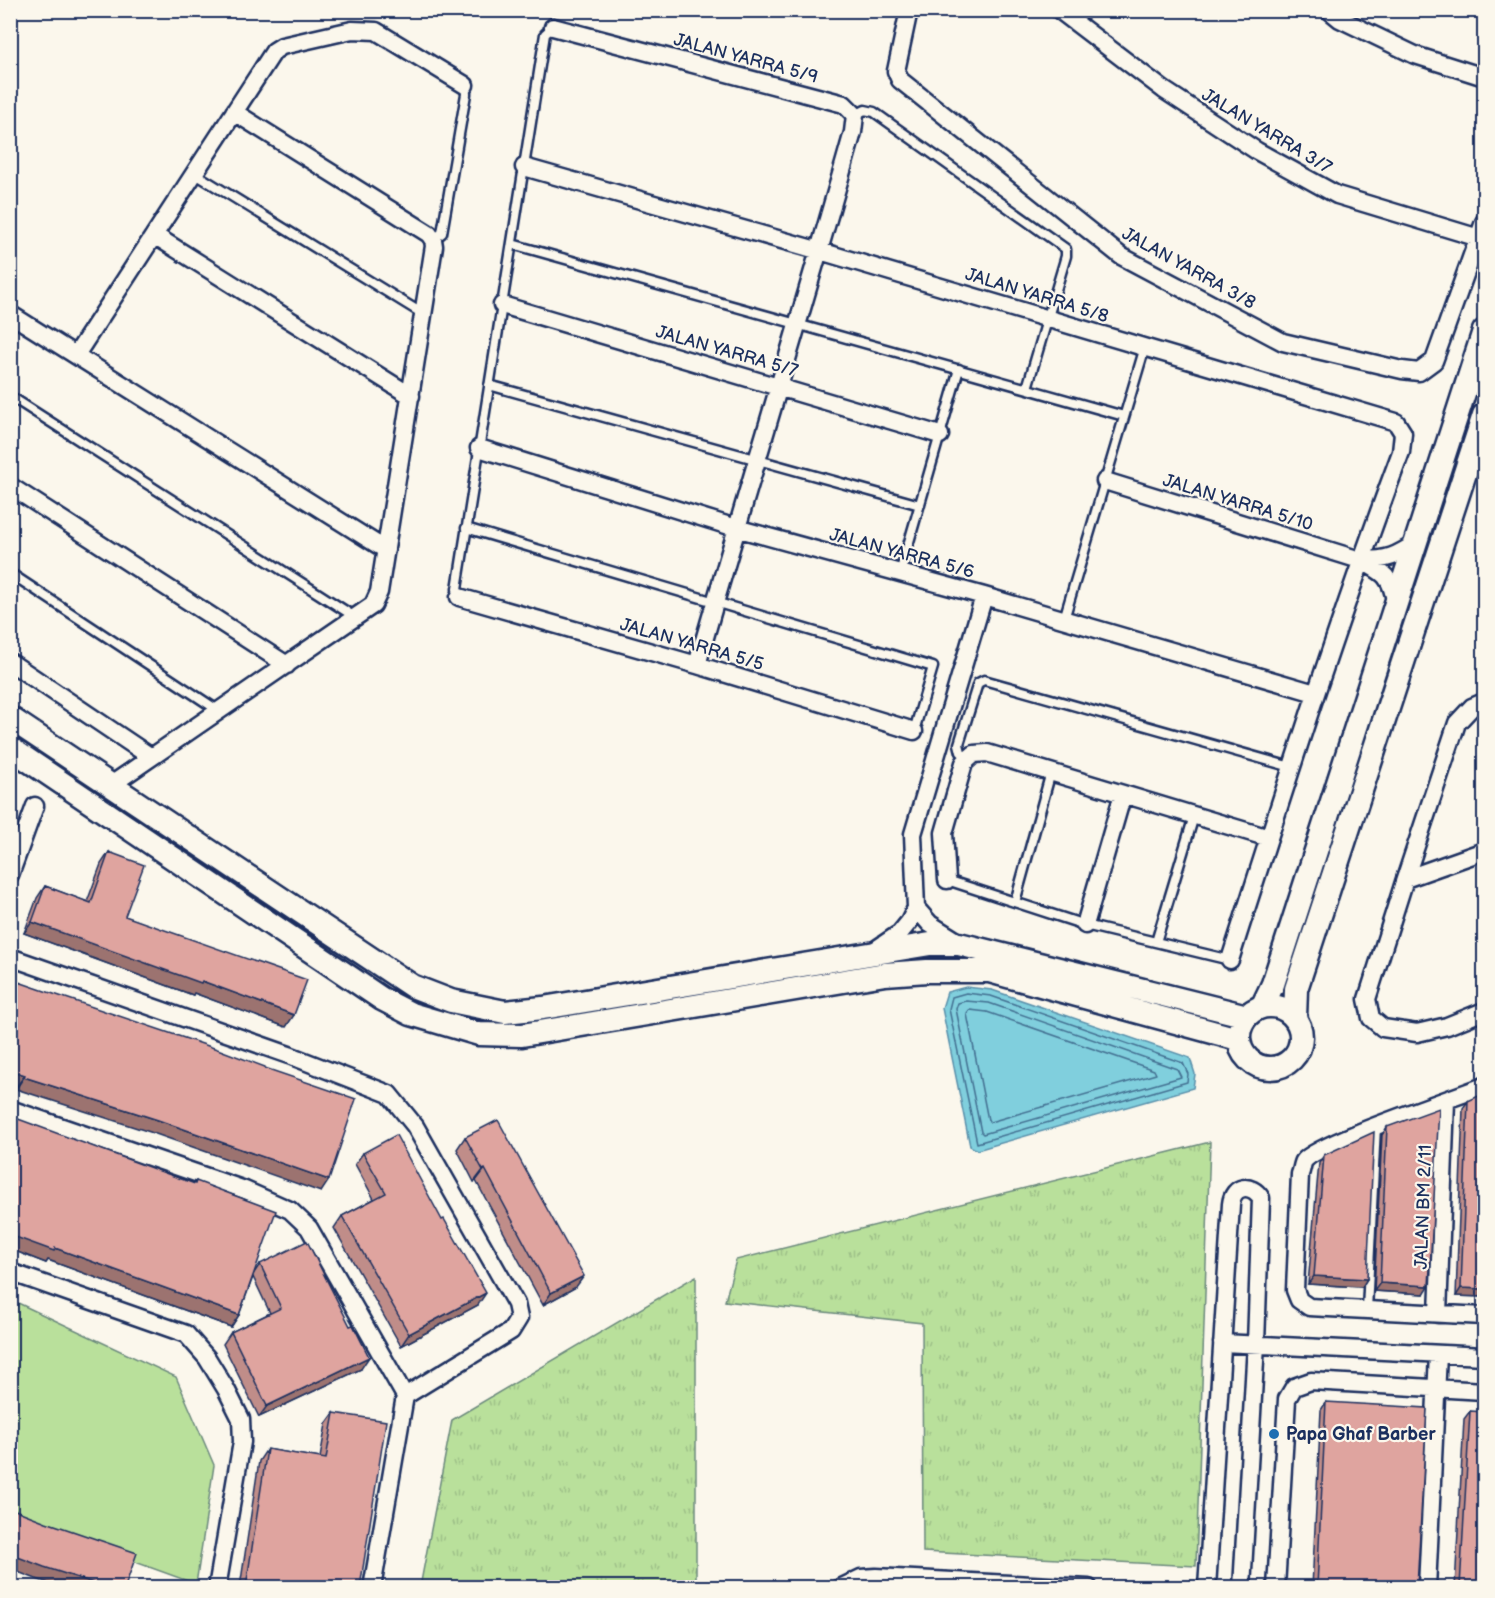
<svg xmlns="http://www.w3.org/2000/svg" width="1495" height="1598" viewBox="0 0 1495 1598" font-family="'Balsamiq Sans',sans-serif">
<style>
.grass{fill:url(#grass-tufts);stroke:#6a887c;stroke-width:1.5}
.green{fill:#b9e09b;stroke:#6a887c;stroke-width:1.5}
.water{fill:#80cfdd;stroke:#588faa;stroke-width:1.5}
.lines{fill:none;stroke-linecap:round;stroke-linejoin:round}
.shore{stroke:#436f91;stroke-width:1.5}
.lane-casing{stroke:#1b2f5e;stroke-width:13}
.street-casing{stroke:#1b2f5e;stroke-width:21}
.secondary-casing{stroke:#1b2f5e;stroke-width:27}
.lane{stroke:#fbf7ec;stroke-width:8}
.street{stroke:#fbf7ec;stroke-width:16}
.secondary{stroke:#fbf7ec;stroke-width:22}
.wall{fill:#c08d89;stroke:#1b2f5e;stroke-width:1.5}
.shaded-wall{fill:#9c736f;stroke:#1b2f5e;stroke-width:1.5}
.building{fill:#dfa49f;stroke:#1b2f5e;stroke-width:1.5}
.poi-dot{fill:#1f6fb2;stroke:#fbf7ec;stroke-width:2}
.labels{text-anchor:middle;stroke-width:4.5;stroke-linejoin:round;paint-order:stroke}
.street-label{font-size:18px;fill:#1b2f5e;stroke:#fbf7ec}
.poi-label{font-size:18px;font-weight:bold;fill:#1b2f5e;stroke:#fbf7ec;text-anchor:start}
</style>
<defs>
<pattern id="grass-tufts" width="24" height="20" patternUnits="userSpaceOnUse" patternTransform="scale(1.5)"><rect width="24" height="20" fill="#b9e09b"/><path d="M3 7l-1-3M5 7V3M7 7l1-3M15 17l-1-3M17 17v-4M19 17l1-3" fill="none" stroke="#9ec088"/></pattern>
</defs>
<rect width="100%" height="100%" fill="#fbf7ec"/>
<filter id="ink" filterUnits="userSpaceOnUse"><feTurbulence type="fractalNoise" baseFrequency=".0167" numOctaves="2"/><feDisplacementMap in="SourceGraphic" scale="12" xChannelSelector="R" yChannelSelector="G"/><feConvolveMatrix kernelMatrix="1 2 1 2 8 2 1 2 1" color-interpolation-filters="sRGB"/></filter>
<g filter="url(#ink)">
<path class="grass" d="M1210,1142L1196,1566L923,1552L922,1323L725,1301L736,1260Z
M696,1276V1587H420L452,1420Z"/>
<path class="green" d="M18,1303L176,1377L214,1465L196,1584L11,1517L10,1321Z"/>
<path class="water" d="M966,987L992,990L1190,1058L1195,1074L1193,1088L977,1150L970,1146L942,1008L947,992Z"/>
<g class="lines">
<path class="shore" d="M966,993L991,996L1183,1063L1188,1074L1187,1082L977,1143L949,1009L952,997Z
M966,1001L989,1003L1177,1069L1181,1077L983,1134L981,1132L956,1009L958,1003Z
M970,1010L987,1012L1154,1070L1156,1074L990,1122L988,1120L967,1014Z"/>
<g class="lane-casing">
<path id="lane" d="M855,115L865,110L874,112L1066,249V256L1027,388
M194,173L423,314
M433,240L442,233L466,94L465,85
M512,244L1124,416
M489,385L920,505
M10,396L355,617
M466,528L933,667L914,731
M10,573L219,711
M900,573L959,369
M459,597L457,589L545,34L553,27
M1064,619L1145,347
M968,759L961,752L959,744L978,683L984,680L1291,767
M947,880L1085,925L1230,960
M1015,902L1051,772
M1156,942L1194,816
M1367,1310L1376,1126"/>
</g>
<g class="street-casing">
<path id="street" d="M909,10L896,71L900,80L1121,256L1283,342L1402,370L1419,372L1434,361L1484,222
M1059,10L1164,90L1257,151L1337,195L1479,238
M1329,10L1340,19L1415,55L1484,77
M553,27L844,104L855,115L853,132C803,310 748,487 697,665
M524,167L820,251L1396,422L1403,433L1401,452C1338,620 1284,790 1230,960
M154,235L411,396
M502,305L940,435
M10,314L386,550
M76,355L274,51L282,46L352,30L376,31L465,85
M479,448L736,528L984,596L1315,693
M1105,481L1360,560C1385,573 1391,576 1396,605
M10,486L287,665
M1364,560C1388,560 1396,556 1416,543
M459,597L697,665L914,731
M10,662L151,757
M111,785L373,605L379,592L434,246L433,240L429,234L234,112
M1484,851L1405,879L1367,999L1371,1018L1383,1028L1417,1033L1447,1026L1484,1011
M10,875L35,806
M1405,879L1457,723L1472,707L1484,702
M947,880L944,833L964,763L974,754L987,753L1269,838
M916,908L930,924L962,944
M1085,925L1123,794
M872,952L900,933L909,922L916,908L913,834L984,596
M10,957L289,1055L389,1094L415,1126L516,1304L519,1318L511,1331L405,1396
M1484,1086C1457,1097 1315,1144 1304,1161C1302,1164 1302,1170 1300,1174L1295,1290L1299,1300L1309,1307L1484,1316
M10,1109L245,1190L290,1210L309,1228L405,1396L372,1588
M10,1272L186,1334L207,1358L226,1389L241,1419L242,1442L217,1588
M1438,1314L1446,1101
M1222,1343L1484,1356
M840,1588L861,1578L876,1577L1089,1588
M1207,1588L1231,1204C1233,1185 1251,1183 1261,1198L1256,1344L1242,1588
M1276,1588L1287,1399L1294,1387L1311,1381L1484,1391
M1427,1588L1438,1354"/>
</g>
<g class="secondary-casing">
<path id="secondary" d="M10,718L412,986L451,1001L505,1012L543,1008L930,944H959L1247,1016
M10,748L382,999L411,1014L479,1034L522,1035L885,974L927,971H989L1238,1039
M1239 1037a31 31 0 1 1 62 0a31 31 0 1 1-62 0Z
M1262,1007L1273,984L1484,331
M1295,1018L1296,989L1484,415"/>
</g>
<use href="#lane" class="lane"/>
<use href="#street" class="street"/>
<use href="#secondary" class="secondary"/>
</g>
<path class="wall" d="M109,852L125,916L286,1027L194,993L193,995L24,933L37,898L45,886L87,902L101,864Z
M1468,1101L1485,1297L1456,1296L1463,1108Z
M1387,1127L1424,1294L1374,1291L1382,1135Z
M465,1137L576,1287L543,1305L476,1181L474,1182L457,1149Z
M363,1153L478,1305L401,1346L334,1228L342,1216L374,1199L355,1164Z
M1324,1155L1367,1279L1362,1287L1308,1284L1319,1163Z
M196,1181L254,1273L260,1264L361,1369L259,1417L223,1344L231,1332L270,1313L253,1277L239,1315L231,1327L48,1260L46,1263L10,1249L194,1183Z
M1326,1402L1417,1587H1312L1321,1410Z
M1470,1411L1485,1587H1455L1464,1419Z
M334,1413L360,1587H240L259,1461L267,1449L320,1458L326,1424Z"/>
<path class="shaded-wall" d="M32,922L202,981L294,1015L286,1027L194,993L193,995L24,933Z
M10,1070L25,1075L16,1087L10,1085Z
M24,1077L158,1120L329,1180L321,1192L150,1132L16,1089Z
M485,1169L476,1181L474,1182L483,1170Z
M10,1235L55,1248L239,1315L231,1327L48,1260L46,1263L10,1249Z
M584,1276L576,1287L543,1305L551,1293Z
M1314,1276L1367,1279L1362,1287L1308,1284Z
M1380,1283L1429,1286L1424,1294L1374,1291Z
M1461,1288L1485,1289V1297L1456,1296Z
M486,1293L478,1305L401,1346L409,1334Z
M369,1357L361,1369L259,1417L267,1406Z
M10,1554L106,1587H62L36,1579L10,1569Z"/>
<path class="building" d="M109,852L144,865L125,916L307,980L294,1015L202,981L201,983L32,922L45,886L91,903Z
M10,979L39,989L220,1050L265,1067V1068L356,1099L329,1180L158,1120L24,1077L25,1075L10,1070Z
M1485,1093V1289L1461,1288L1468,1101Z
M1439,1108L1429,1286L1380,1283L1387,1127Z
M10,1116L195,1184L196,1181L276,1211L239,1315L55,1248L54,1251L10,1235Z
M498,1120L584,1276L551,1293L485,1169L483,1170L465,1137Z
M1374,1132L1367,1279L1314,1276L1324,1155Z
M396,1135L442,1220L444,1219L486,1293L409,1334L342,1216L386,1193L363,1153Z
M307,1241L350,1326L353,1325L369,1357L267,1406L231,1332L281,1308L260,1264Z
M1326,1402L1427,1408L1417,1587H1317Z
M1470,1411L1485,1412V1587H1460Z
M334,1413L386,1421L360,1587H246L267,1449L326,1459Z
M10,1508L46,1522L137,1553L125,1587H106L44,1567L10,1554Z"/>
</g>
<circle class="poi-dot" cx="1274" cy="1434" r="6"/>
<g class="labels">
<g class="street-label">
<text transform="translate(746 58) rotate(15)" y="6">JALAN YARRA 5/9</text>
<text transform="translate(1267 131) rotate(31)" y="6">JALAN YARRA 3/7</text>
<text transform="translate(1189 268) rotate(29)" y="6">JALAN YARRA 3/8</text>
<text transform="translate(1037 295) rotate(17)" y="6">JALAN YARRA 5/8</text>
<text transform="translate(727 351) rotate(16)" y="6">JALAN YARRA 5/7</text>
<text transform="translate(1238 502) rotate(17)" y="6">JALAN YARRA 5/10</text>
<text transform="translate(902 553) rotate(15)" y="6">JALAN YARRA 5/6</text>
<text transform="translate(692 644) rotate(16)" y="6">JALAN YARRA 5/5</text>
<text transform="translate(1423 1207) rotate(-88)" y="6">JALAN BM 2/11</text>
</g>
<g class="poi-label">
<text x="1286" y="1440">Papa Ghaf Barber</text>
</g>
</g>
<rect width="1495" height="1598" fill="none" stroke="#fbf7ec" stroke-width="36"/>
<rect x="18" y="18" width="1459" height="1562" fill="none" stroke="#1b2f5e" stroke-width="2" filter="url(#ink)"/>
</svg>
